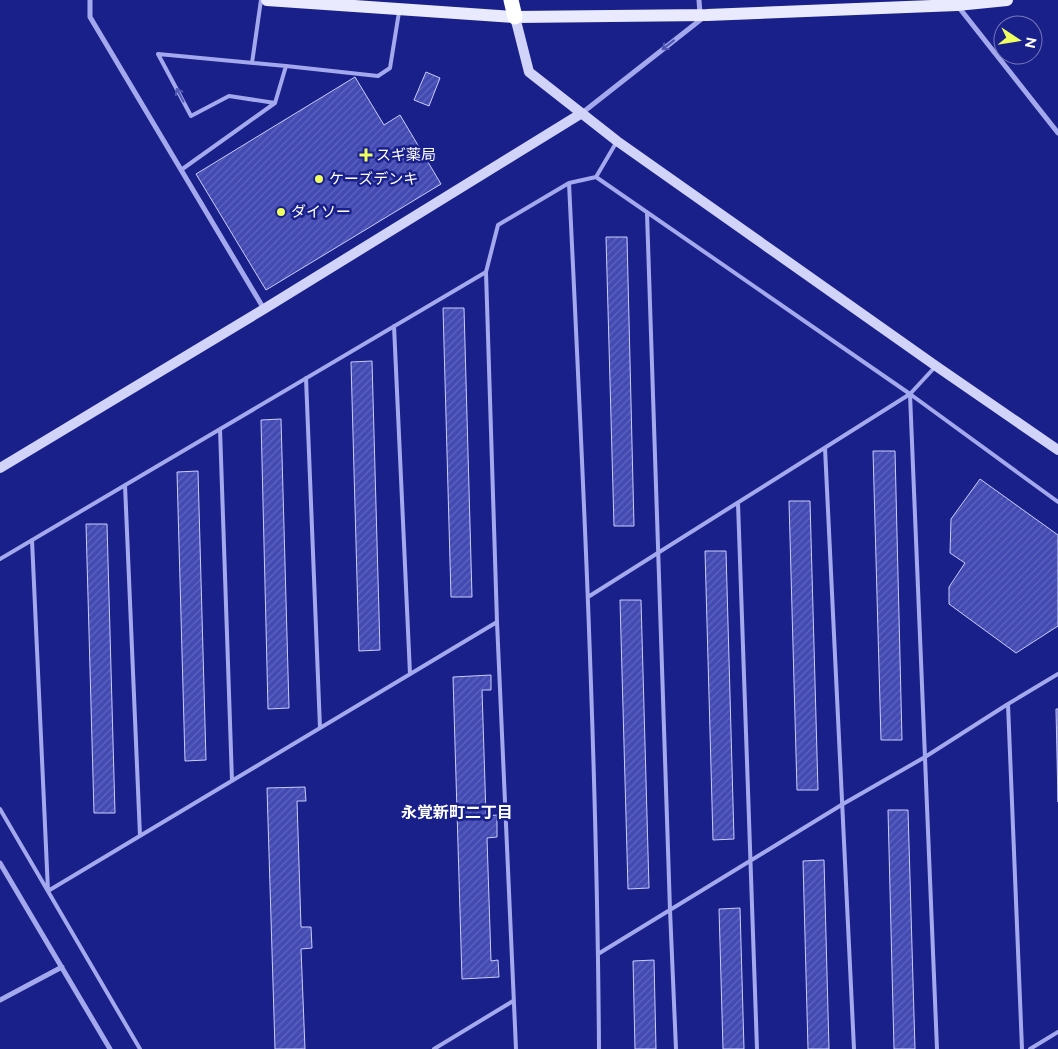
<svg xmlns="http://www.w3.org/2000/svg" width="1058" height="1049" viewBox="0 0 1058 1049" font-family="Raleway,'Noto Sans JP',sans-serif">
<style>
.building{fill:url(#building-hatch);stroke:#cacdfa}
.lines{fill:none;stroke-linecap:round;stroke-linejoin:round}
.lane{stroke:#a4a9ed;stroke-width:4}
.street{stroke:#a4a9ed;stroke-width:5}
.secondary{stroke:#d1d3f9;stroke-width:10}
.primary{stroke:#eaeaff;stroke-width:12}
.highway{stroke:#fff;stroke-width:15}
.oneway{stroke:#5157b2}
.poi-dot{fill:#f0ff60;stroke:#1a208a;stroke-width:2}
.labels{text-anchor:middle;stroke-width:5;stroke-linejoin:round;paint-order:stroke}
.poi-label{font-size:15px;fill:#fff;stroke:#1a208a;text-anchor:start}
.neighbourhood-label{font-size:16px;font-weight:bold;fill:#fff;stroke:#1a208a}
</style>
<defs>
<pattern id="building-hatch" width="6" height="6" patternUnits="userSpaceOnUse" patternTransform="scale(1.25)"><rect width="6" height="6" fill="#434ab2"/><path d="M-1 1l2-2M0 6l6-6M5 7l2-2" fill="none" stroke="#5f65be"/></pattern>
</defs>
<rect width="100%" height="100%" fill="#1a208a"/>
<path class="building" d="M426,72L440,78L429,106L414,100Z
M355,77L384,125L400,115L441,184L266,290L196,174Z
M606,237H627L634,526H614Z
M443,308H464L472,597H451Z
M372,361L380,650L359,651L351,362Z
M281,419L289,708L268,709L261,420Z
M873,451H895L902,740H881Z
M198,471L206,760L185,761L177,472Z
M980,479L1058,535V626L1016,653L949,604V587L965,563L950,553L951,519Z
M789,501H810L818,790H797Z
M86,524H107L115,813H94Z
M705,551H726L734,839L713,840Z
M620,600H641L649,888L628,889Z
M491,675V690H482L486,816L497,815V837L487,838L491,961L498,960L499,977L462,979L453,677Z
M1056,709H1058V802Z
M305,787L306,801H297L301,927H311L312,948L301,949L305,1049H275L267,788Z
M888,810H908L915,1049H894Z
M824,860L829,1049H808L803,861Z
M740,908L744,1049H723L719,909Z
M654,960L656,1049H635L633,961Z"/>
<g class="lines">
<path class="lane" d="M252,63L261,0
M286,66L158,54L191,116L229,96L275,103L286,66L378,76L390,68L399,12
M181,170L275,103
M596,177L616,143
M647,213L670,910L676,1049
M394,326L410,674
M306,378L320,728
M910,394L937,1049
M220,429L232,781
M825,448L854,1049
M125,485L140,836
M738,503L757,1049
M32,540L48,891L497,622
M0,559L486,272
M588,597L910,394L935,367
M1008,704L1022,1049
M0,809L140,1049
M598,954L843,804L925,757L1008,704L1058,674
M434,1049L513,1001
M516,1049L497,622L486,272L498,225L569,183
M599,1049C597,760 583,472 569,183L596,177L910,394L1058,502
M1030,1049L1058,1032"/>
<path class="street" d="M90,0V17L264,309
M699,0L700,14
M957,5L1058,133
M582,113L704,17
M0,863L110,1049
M0,1000L62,967"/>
<path class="secondary" d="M515,17L529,72L617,141L936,366L1058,450
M0,468L264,309L582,113"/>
<path class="primary" d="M267,0L515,17L707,15L957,5L1007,0"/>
<path class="highway" d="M511,0L515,17"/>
</g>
<defs><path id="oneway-shaft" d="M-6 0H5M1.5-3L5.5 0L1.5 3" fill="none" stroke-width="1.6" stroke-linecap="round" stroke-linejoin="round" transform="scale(1.25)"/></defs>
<g class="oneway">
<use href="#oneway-shaft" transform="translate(668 45) rotate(142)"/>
<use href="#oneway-shaft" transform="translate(180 95) rotate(-118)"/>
</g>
<g class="poi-dot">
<path d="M363.5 147.5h5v5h5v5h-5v5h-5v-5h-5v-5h5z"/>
<circle cx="319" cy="179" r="5"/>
<circle cx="281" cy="212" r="5"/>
</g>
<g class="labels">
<g class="poi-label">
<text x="376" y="160">スギ薬局</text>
<text x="329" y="184">ケーズデンキ</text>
<text x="291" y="217">ダイソー</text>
</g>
<g class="neighbourhood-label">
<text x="457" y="818">永覚新町二丁目</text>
</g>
</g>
<g transform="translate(1018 40) rotate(102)"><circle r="24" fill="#1a208a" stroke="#7679b9"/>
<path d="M0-4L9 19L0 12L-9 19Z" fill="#f0ff60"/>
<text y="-8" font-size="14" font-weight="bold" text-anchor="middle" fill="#ffffff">N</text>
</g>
</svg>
